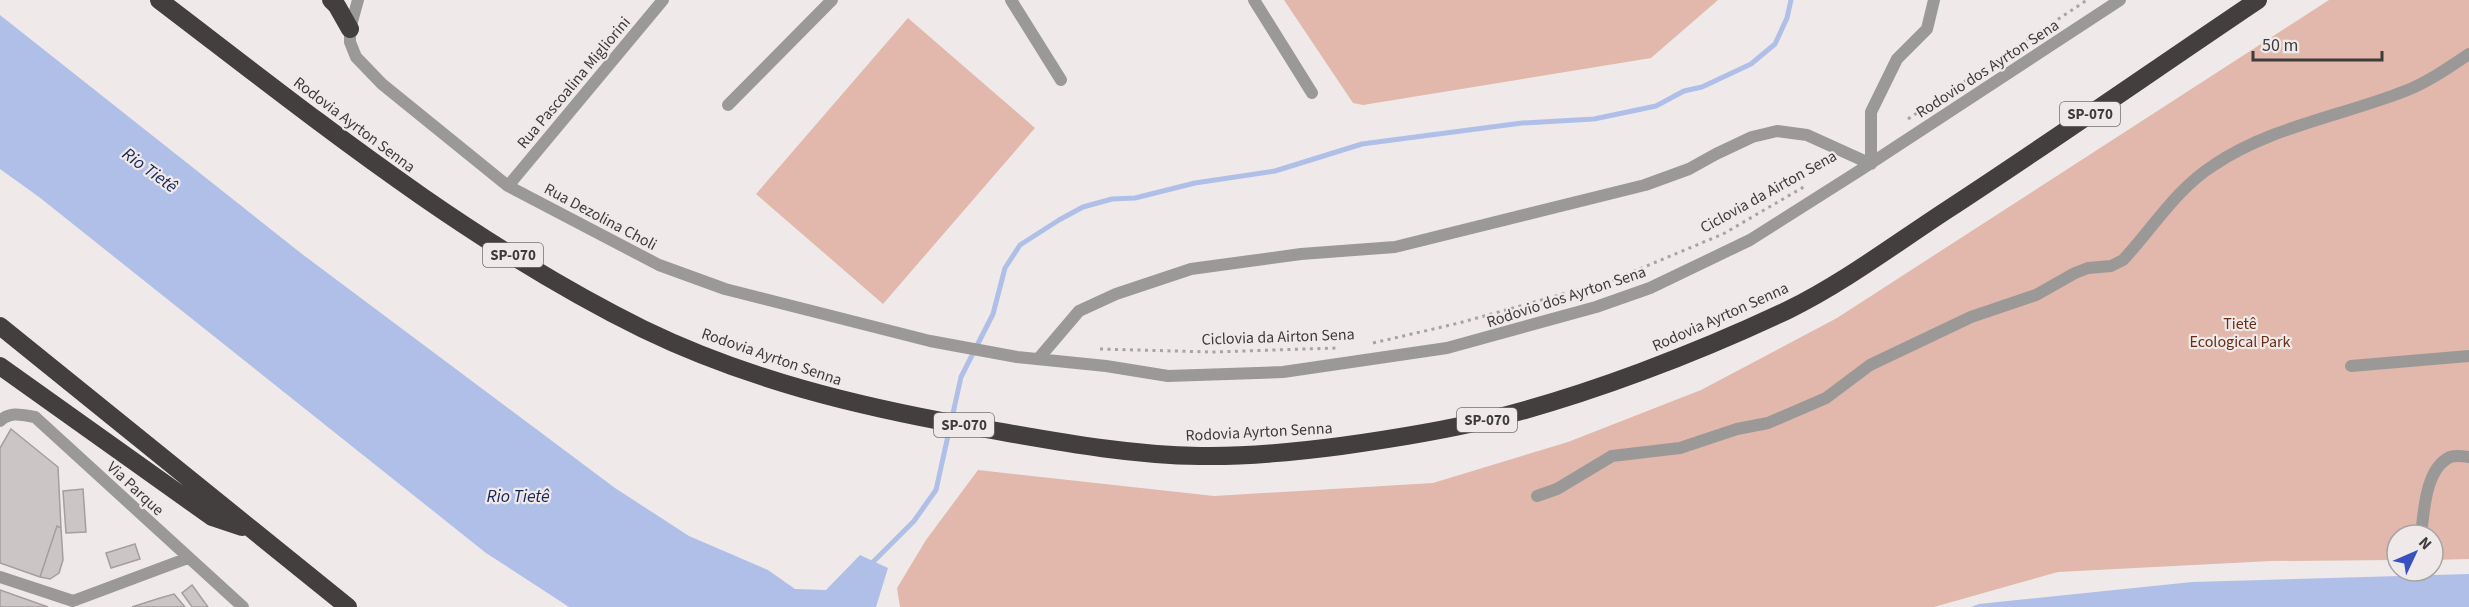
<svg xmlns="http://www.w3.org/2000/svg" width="2469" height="607" viewBox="0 0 2469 607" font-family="'Source Sans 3',sans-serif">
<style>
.green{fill:#e1b8ab}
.water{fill:#b0bfe8}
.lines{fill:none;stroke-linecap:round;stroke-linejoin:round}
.stream{stroke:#b0bfe8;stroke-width:5}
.building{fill:#cbc6c5;stroke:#a39f9d;stroke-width:1.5}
.path{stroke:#a8a4a3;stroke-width:3;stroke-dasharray:3 4.5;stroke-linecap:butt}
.street{stroke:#9b9998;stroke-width:12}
.highway{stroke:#433f3e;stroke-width:18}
.labels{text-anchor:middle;stroke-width:4.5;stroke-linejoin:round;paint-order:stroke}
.shield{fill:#efeae9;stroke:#73706f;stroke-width:1.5}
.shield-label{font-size:15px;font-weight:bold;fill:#3e3c3b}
.street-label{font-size:16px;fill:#3e3c3b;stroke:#efeae9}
.park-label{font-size:16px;fill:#682d19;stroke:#efeae9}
.water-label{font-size:18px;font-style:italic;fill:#182556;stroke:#efeae9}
</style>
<rect width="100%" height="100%" fill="#efeae9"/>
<path class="green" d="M1284,0H1718L1651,58L1363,105L1353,103Z
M2329,0H2469V559L2433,560V535H2397V560L2271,561L2058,572L1934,607H900L897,588L926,540L978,470L1214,496L1433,483L1568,442L1701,390L1837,318Z
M908,18L1035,128L883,304L756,194Z"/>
<path class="water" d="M0,15L302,254L615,488L689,536L768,570L795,589L826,590L860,555L888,568L876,607H569L486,553L39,197L0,169Z
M2469,574V607H1971L1979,604L2192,582Z"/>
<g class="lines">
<path class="stream" d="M870,565L914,521L936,490L961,377L993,314L1005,268L1020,245L1059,220L1083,207L1112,199L1135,198L1195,183L1275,171L1362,144L1522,123L1594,119L1656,106L1684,91L1702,87L1751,64L1775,44L1787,18L1791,0"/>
</g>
<path class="building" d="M11,429L58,467L61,528L57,526L40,577L0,563V448Z
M83,489L86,532L66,533L63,491Z
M57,526L61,528L63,560L59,573L50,579L40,577Z
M135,544L140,559L111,568L106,553Z
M192,585L208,607H192L190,604L182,593Z
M0,590L48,607H0Z
M174,594L185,607H132L160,598Z"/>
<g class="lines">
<path class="path" d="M1908,119L2087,0
M1373,343L1459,323L1613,280L1723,234L1807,185
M1100,349L1212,352L1337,348"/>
<path class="street" d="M358,0L350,29V42L356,57L382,84L508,186L659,265L725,289L930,341L1017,357L1106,366L1168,376L1283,372L1447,348L1596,307L1650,288L1750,240L1862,169L2120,0
M1011,0L1061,80
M1254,0L1312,93
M728,105L832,0
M508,186L663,0
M1039,358L1079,311L1116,294L1191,269L1301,254L1395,247L1645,185L1689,169L1716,154L1752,137L1777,131L1807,135L1871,164V112L1897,59L1927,29L1934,0
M2351,366L2469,356
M0,421C10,411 23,415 35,417L243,607
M1537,496L1557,489L1612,456L1680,448L1737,429L1768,423L1826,398L1870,365L1971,317L2036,295L2075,273L2088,268L2111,266L2123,260C2153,228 2176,189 2214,165C2269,128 2336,117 2397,94C2422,86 2447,69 2469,54
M2421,535C2424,512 2425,469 2450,457C2456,455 2463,456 2469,457
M0,577L73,601L188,558"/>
<path class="highway" d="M159,0C314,118 467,242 643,329C746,379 856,406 968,426C1045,439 1122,455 1200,456C1247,457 1295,452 1341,446C1391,439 1442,431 1491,419C1588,395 1697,353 1788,310C1843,283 1895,244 1947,210C2051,142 2154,70 2258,0
M331,0L337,6L350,29
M0,326L348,607
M0,366L212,517L242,527"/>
</g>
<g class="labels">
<g class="shield">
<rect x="2060" y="102" width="60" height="24" rx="4.5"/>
<rect x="483" y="243" width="60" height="24" rx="4.5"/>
<rect x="1457" y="408" width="60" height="24" rx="4.5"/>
<rect x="934" y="413" width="60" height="24" rx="4.5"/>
</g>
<g class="shield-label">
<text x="2090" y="119">SP-070</text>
<text x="513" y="260">SP-070</text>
<text x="1487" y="425">SP-070</text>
<text x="964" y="430">SP-070</text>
</g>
<g class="street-label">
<text transform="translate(1987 68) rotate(-33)" y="6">Rodovio dos Ayrton Sena</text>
<text transform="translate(573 82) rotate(-50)" y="6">Rua Pascoalina Migliorini</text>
<text transform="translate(355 124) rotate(37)" y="6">Rodovia Ayrton Senna</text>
<text transform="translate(1768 191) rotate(-29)" y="6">Ciclovia da Airton Sena</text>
<text transform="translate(601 216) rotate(28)" y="6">Rua Dezolina Choli</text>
<text transform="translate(1566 296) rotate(-18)" y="6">Rodovio dos Ayrton Sena</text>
<text transform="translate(1720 316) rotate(-24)" y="6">Rodovia Ayrton Senna</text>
<text transform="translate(1278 336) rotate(-2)" y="6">Ciclovia da Airton Sena</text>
<text transform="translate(772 356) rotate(19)" y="6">Rodovia Ayrton Senna</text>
<text transform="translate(1259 431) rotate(-3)" y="6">Rodovia Ayrton Senna</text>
<text transform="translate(136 488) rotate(43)" y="6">Via Parque</text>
</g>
<g class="park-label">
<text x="2240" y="329">Tietê<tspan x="2240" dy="18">Ecological Park</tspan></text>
</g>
<g class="water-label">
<text transform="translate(150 170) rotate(36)" y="6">Rio Tietê</text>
<text x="518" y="502">Rio Tietê</text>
</g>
</g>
<g transform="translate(2415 553) rotate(46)"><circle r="28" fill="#efeae9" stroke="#a8a4a3" stroke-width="1.5"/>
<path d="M0-4.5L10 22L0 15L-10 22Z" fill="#3850c2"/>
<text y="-9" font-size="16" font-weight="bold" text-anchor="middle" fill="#3e3c3b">N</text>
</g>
<path d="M2253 51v9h129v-9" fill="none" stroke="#3e3c3b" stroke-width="3"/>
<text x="2262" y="51" font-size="18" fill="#3e3c3b" stroke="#efeae9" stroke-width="4.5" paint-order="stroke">50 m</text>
</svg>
